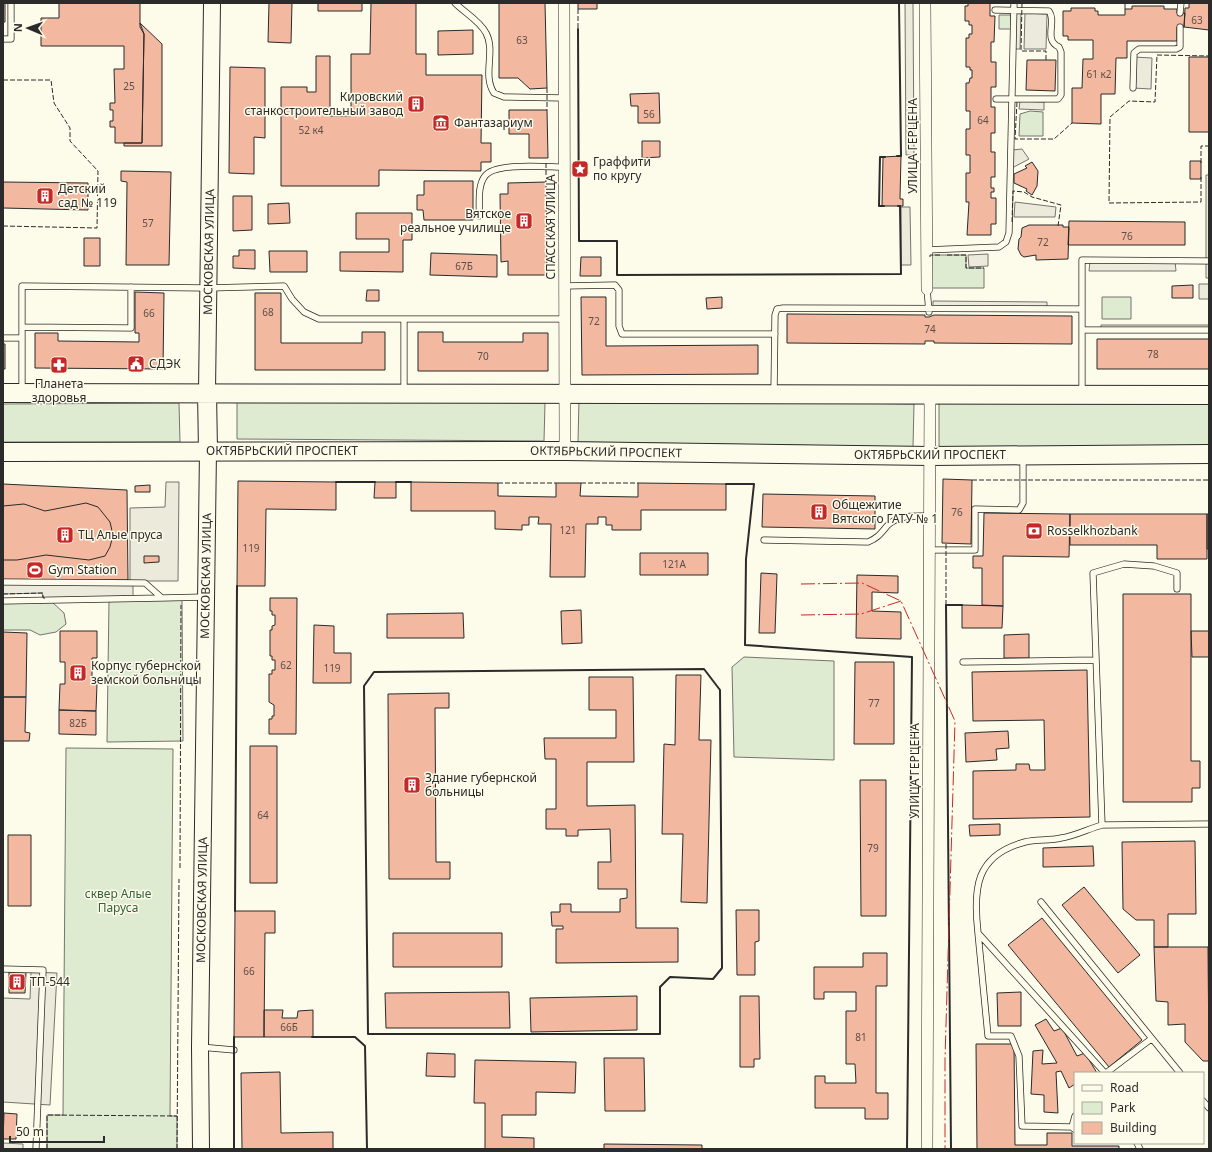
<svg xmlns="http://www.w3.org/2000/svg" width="1212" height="1152" viewBox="0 0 1212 1152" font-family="'Noto Sans',sans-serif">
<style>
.green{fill:#deebd1;stroke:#74746e}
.parking{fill:#eceadb;stroke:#74746e}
.building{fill:#f2b8a0;stroke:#2b2b2b}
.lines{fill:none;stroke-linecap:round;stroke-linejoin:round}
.lane-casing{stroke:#2b2b2b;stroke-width:7}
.street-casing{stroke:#2b2b2b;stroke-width:12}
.secondary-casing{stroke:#2b2b2b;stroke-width:18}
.primary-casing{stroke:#2b2b2b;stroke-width:20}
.lane{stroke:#fdfbea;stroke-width:5.5}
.street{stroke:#fdfbea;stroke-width:11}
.secondary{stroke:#fdfbea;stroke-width:16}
.primary{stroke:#fdfbea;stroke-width:18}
.fence{stroke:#2b2b2b;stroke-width:1;stroke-dasharray:5 2;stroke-linecap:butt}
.wall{stroke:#2b2b2b;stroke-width:2}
.power{stroke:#c62828;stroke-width:1;stroke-dasharray:14 3 2 3;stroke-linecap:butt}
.labels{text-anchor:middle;stroke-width:3;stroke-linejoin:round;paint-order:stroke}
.number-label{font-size:10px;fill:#5d4e48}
.poi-label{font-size:12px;fill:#2b2b2b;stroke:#fdfbea;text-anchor:start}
.street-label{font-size:12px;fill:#2b2b2b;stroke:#fdfbea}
.park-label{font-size:12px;fill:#34623c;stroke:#fdfbea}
</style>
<rect width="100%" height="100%" fill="#fdfbea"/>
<path class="green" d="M999,15H1011V29H999Z
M1030,111L1043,112V136H1019L1020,114Z
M930,255H966V268H984V288H931Z
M1102,297H1131V319H1102Z
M579,399L914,404L913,447L578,442Z
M237,401L545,403L544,441L237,439Z
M179,403L180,442H3V404Z
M939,403L1209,404V447H939Z
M182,600L183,741L107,742L109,601Z
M3,602H52L64,613L66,624L56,632L40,635L30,630H3Z
M744,657L834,661V760L734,757L732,667Z
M66,748L173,749L170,1116H177V1149H47V1115H63Z"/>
<path class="parking" d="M905,3H913L914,155H906Z
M1016,12H1021L1020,49H1015Z
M1025,13L1047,14L1046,49H1024Z
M1134,57L1152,58L1151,89L1133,88Z
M1020,101L1044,102V110L1019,109Z
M1022,149L1029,159L1012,168V150Z
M1206,175H1209V278H1206Z
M1015,202L1056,207L1055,217H1014Z
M901,207H910L911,265H901Z
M988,254V266L969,267L968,255Z
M1090,261H1175L1176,271H1089Z
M1199,284H1209V299H1199Z
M933,301L1047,302V309H933Z
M1101,325H1209V330H1101Z
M166,482H179L178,581H130V508L165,507Z
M3,582L133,583V596L43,598L42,593L3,594Z
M31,972L57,973L50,1105L3,1102V998L30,999Z
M3,1143L23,1144V1149H3Z"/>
<path class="building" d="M3,3H5V22H3Z
M59,3H140V27L144,34L142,143H115V127H110V121H113V110H110V103H115L114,69H124V46H41V18H59Z
M269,3H292L291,43L268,42Z
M318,3H362V11H318Z
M371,3H416V54H426V75H482L481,143H491V162H481V171L379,170V186H281V87H307V92H316V56H330V116H351V54H370Z
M499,3H545L547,88L530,89L518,78H499Z
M578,3H597V9H578Z
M968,3H990V16H995L994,42H991V62H996V87H991V107H995V133H991V152H995V177H991V188H994V192H991V198H996V224H991V235H967L969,202H966V173H970V155H966V129H970V111H966V83H969L970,78H972V70H970V67H966V38H969V34H972V25H969V21H965V6H968Z
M1189,3H1209V30L1184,27L1185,8H1189Z
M1132,6H1164V9H1177V13H1185L1184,27H1177V41H1127V58H1116L1115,94H1101V124L1072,123V88H1082L1083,59H1093V40H1068V36H1063V11H1071V8H1095V11H1098V15H1125V9H1132Z
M140,23L162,44V146H124V143H142L144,34Z
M473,30V54L438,55V31Z
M1189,57H1209V132H1189Z
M1027,60H1056L1055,91L1026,90Z
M230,67L265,68V138L254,137V174L229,173Z
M659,93L660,123H638V106H631L630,94Z
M509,110H547L548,158H529V134H509Z
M642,141H660V157L642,158Z
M901,156L900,199H903V206H882L883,157Z
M1190,161H1201V179H1190Z
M1032,162L1038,171L1037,186L1032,195L1026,191L1027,189L1014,183V174L1027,168L1025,166Z
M121,171L171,172L169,265H126L127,182L121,181Z
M424,181H473V220H424L423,210H417V195H424Z
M3,182L88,183V210L3,208Z
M546,182L547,275H508V261L501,262L500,194H508V183Z
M233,196H252V230L233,231Z
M289,203L290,223L268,224V204Z
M356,213H412V240H403V272L340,271V252H389V239H356Z
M1069,221L1185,222V245H1068Z
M1029,225H1063V227H1069L1068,259L1036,260V255L1024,257L1021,255L1018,249L1019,239L1021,237L1022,228Z
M84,238H100V266H84Z
M239,250H255V269L233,268V256H239Z
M269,251H307V272H270Z
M431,253L497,255V277L430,275Z
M581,257H601V276H580Z
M1193,285V298H1172V286Z
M367,290H379V301H366Z
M135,292L164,293L163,369L35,368V333H58V341L139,342V333H135Z
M255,293H281V343H362V332H385V370H255Z
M581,297H606V346L758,345V374L582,375Z
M722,297V308L707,309L706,298Z
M787,314L925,315V317H929L934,315L1072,316V344L934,343V341H925V344L787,343Z
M418,332H443V342H523V333H548V371H418Z
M1097,339H1209V369H1097Z
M3,344H5V369H3Z
M943,479L972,480L971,544L942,543Z
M238,481L336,482V510L266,509L265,586H237Z
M375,482H396V498H374Z
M411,482L498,483V496L556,497V483H581L580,496L638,497V483L726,484V510H641V530H612V525H606V517H598V524H586L585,577H550L551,524H538L539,517H529V525H522V530L495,529V511H411Z
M3,484L127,490L128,580L3,581Z
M150,485V492H135V486Z
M763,494L875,496V529L762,527Z
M86,503L98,507L110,522L113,535L110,547L105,556L89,560L46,555L17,560H3V506L24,504L45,511Z
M984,513L1070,514L1069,557L1003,556V606L982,605V568H973V556H983Z
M1070,514H1207V559H1157V545H1070Z
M1207,514H1209V549H1207Z
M640,553H708V575H640Z
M144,556H159V562L144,563Z
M761,573L777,574L775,633H759Z
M857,575L898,576V593L872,592V611L901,612V639L856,638Z
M1123,594H1191V761H1200V788H1192V802H1123Z
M270,598H297L296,734H269V719H272V716H274V705L269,702V674H272V670H275V660H272V656H270V630H272V626L275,625V615H272V611H270Z
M962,605L1003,606L1002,628H962Z
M581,610L582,643L562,644L561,611Z
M463,613L464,638H387V614Z
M314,625L334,626V653H351V683H313Z
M60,631H97V658H92V684H97L96,711L59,710L60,684H65V662H60Z
M1191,631H1209V657H1192Z
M3,632L27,633L26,697H3Z
M1029,634V658H1004V635Z
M855,662H894V744H854Z
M1087,670L1090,817L973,819V771L1016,770V764H1029L1030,770H1045L1044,720L973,721L972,672Z
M676,675H701L699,740H711L707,903L681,902L683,834H662L664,744L675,745Z
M589,677H633L634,762H587V806L635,805L636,928H678V962L556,963V929H563V926H552L551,912H560V904H571V912H620V899L627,898V889H598V862H611L610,829L578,830V836H566V829H546V809H556V759H545L544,738H616V710H589Z
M449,693V708H435L436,862H450V879H389L388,694Z
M3,697H26L25,732L30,733L29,741H3Z
M59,710L96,711V735L59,734Z
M1008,731L1009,748L996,749L997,760L966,762L965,733Z
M250,746H277V883H250Z
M860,780H886V916H861Z
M1000,824V835L970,836L969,825Z
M8,835H31V906H8Z
M1195,841L1196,914H1168V947H1154V920H1136L1123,909L1122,842Z
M1093,846L1094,866L1043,867V848Z
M1084,887L1140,955L1118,973L1062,905Z
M736,910H759V941L755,942V975H737Z
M235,911H275V933H265L264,1037H234Z
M1042,918L1142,1040L1109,1067L1008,945Z
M393,933H502V967H393Z
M1154,947H1208L1209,1061H1203L1185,1042V1024L1168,1025V1002L1156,1001Z
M863,953H887V986H876V1093H888V1119H865V1108H815V1076H825V1083H856L855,1064H846V1011H856V992H824V999H814V967H863Z
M9,972H26L25,993H9Z
M509,992L510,1028H386L385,993Z
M1021,992V1026H998L997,993Z
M637,996V1030L531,1032L530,998Z
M740,996H759L760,1059H754V1067H740Z
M264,1010H283L282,1018H297L298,1011L313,1010V1037H264Z
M1046,1019L1054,1031L1062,1028L1077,1056L1085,1053L1097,1073H1075V1084L1069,1088L1061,1071L1056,1072L1058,1113L1044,1112V1095L1031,1094L1033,1051L1043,1050L1042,1064L1057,1063L1035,1025Z
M976,1044H1014L1015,1145H1047V1133H1072V1146H1119V1149H977Z
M427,1053L455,1054V1077L426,1076Z
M604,1058H644L645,1111H605Z
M475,1060L576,1062L575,1093L536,1092V1115H502V1137L534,1138V1149H485V1103H474Z
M280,1072L281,1133L333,1132V1149H242L241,1073Z
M4,1113L17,1114L16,1139H3Z
M604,1144L702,1145V1149H604Z"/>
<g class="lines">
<g class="lane-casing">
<path id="lane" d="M455,3C465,13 480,21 486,33C496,51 482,75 494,93L504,97L564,98
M995,10L1049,11C1057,22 1043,40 1059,47L1061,52V95L1058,99H996
M1180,13L1181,3
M3,39H11V3
M1133,88L1134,53L1139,49H1176L1180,47V27
M479,216C480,204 477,186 485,176C495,162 547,167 564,167
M926,250L999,247L1006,242L1009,233L1014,3
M564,286L615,285L619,290V326L622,334H775
M927,289L929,312
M1082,309V260L1209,261
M22,327L131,328V287
M1082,330H1209
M3,338H22
M22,391V286L208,288L284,286L292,299L304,312L319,319H404
M404,392V319H565
M774,392L775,315L777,309L783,308L1082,309V392
M764,540L868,542C878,538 881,533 887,526C898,514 916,516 930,516
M929,550H975V509L1019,510L1023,503V457
M3,582L145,583L162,598L206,597
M1177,589V573L1154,566L1124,564L1093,573L1102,825L1209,824
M3,601L162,598
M963,662L1096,660
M1102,825C1088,829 1075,836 1061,838C1049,841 1036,839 1025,842C975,855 973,889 978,933L1105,1073
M1041,902L1180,1073
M978,933L988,1036H1011L1019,1056L1022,1126L1072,1127
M3,969L43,970L36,1149
M200,1047L234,1050
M1106,1073L1151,1039
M1203,1101L1209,1108
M1074,1129L1072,1127L1075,1116
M1137,1143L1140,1149"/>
</g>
<g class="street-casing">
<path id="street" d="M564,3L565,451
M925,3L927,289
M927,1149L930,394"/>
</g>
<g class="secondary-casing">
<path id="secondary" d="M207,392L212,3
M201,1149L200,1047L208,451"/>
</g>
<g class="primary-casing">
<path id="primary" d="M207,392L208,451
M3,393L1209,395
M3,452L565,451L930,456L1209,454"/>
</g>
<use href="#lane" class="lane"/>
<use href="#street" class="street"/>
<use href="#secondary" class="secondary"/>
<use href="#primary" class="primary"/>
<path class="fence" d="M1022,3L1021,51H1046V60
M578,9V29
M1125,9V3
M3,80H51L54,103L70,128V141L98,171L97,228L3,226
M547,88V110
M1017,102L1015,139H1054L1072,123
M1201,163V146H1209
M1201,177V202L1109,203L1110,117L1129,101L1155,102L1157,55L1209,56
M546,182V162
M1012,222L1013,191L1024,192L1032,197L1061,205L1058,226
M947,255H966V268H984
M930,257V255H941
M972,480H1209
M498,483H556
M581,483H638
M3,594L43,593V598H47
M946,605V543
M180,868L181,605
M47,1149V1115L177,1116
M177,1149L179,879"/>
<path class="wall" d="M578,29L579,241H617V275L901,274L900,206H898
M897,156H901L899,3
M884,206H879L880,157H885
M336,482H375
M396,482H411
M726,484H754L746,559L745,645L912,657L907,1149
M704,669L720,690L722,968L713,979L670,977L660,987V1034H368L364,686L374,672Z
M235,911L237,586
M234,1037V1149
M312,1037H355L365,1046L367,1149
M951,1149L946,605H962"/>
<path class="power" d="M801,584L862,583L901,601L955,721L945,1059V1149
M801,615L861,614L901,601"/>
</g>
<defs>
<g id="building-square" transform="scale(0.9)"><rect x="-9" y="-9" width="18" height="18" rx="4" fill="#c62828" stroke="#fdfbea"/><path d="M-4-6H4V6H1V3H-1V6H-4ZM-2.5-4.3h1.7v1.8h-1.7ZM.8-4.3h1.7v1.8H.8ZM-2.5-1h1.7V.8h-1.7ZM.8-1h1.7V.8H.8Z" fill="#fff"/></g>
<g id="museum-square" transform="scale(0.9)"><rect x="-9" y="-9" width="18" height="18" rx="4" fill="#c62828" stroke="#fdfbea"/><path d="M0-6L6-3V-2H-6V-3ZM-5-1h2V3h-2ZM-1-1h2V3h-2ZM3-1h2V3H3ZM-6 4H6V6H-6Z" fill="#fff"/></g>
<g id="sight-square" transform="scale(0.9)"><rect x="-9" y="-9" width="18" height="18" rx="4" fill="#c62828" stroke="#fdfbea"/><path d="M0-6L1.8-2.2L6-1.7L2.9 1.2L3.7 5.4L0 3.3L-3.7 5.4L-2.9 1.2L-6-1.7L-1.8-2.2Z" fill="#fff"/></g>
<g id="civic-square" transform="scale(0.9)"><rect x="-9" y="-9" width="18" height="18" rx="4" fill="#c62828" stroke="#fdfbea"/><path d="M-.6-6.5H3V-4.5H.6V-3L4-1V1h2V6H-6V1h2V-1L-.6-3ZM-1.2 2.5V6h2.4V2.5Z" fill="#fff"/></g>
<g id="pharmacy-square" transform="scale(0.9)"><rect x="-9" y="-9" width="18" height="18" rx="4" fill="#c62828" stroke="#fdfbea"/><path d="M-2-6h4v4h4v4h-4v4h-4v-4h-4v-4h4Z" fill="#fff"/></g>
<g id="bank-square" transform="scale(0.9)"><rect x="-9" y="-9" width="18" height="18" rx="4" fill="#c62828" stroke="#fdfbea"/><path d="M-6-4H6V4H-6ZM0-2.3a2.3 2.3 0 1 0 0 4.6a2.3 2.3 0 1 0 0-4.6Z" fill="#fff"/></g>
<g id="stadium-square" transform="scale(0.9)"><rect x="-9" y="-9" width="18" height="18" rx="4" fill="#c62828" stroke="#fdfbea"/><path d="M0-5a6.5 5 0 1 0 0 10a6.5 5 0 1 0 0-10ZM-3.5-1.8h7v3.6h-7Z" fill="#fff"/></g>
</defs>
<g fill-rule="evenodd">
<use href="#building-square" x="416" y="104"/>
<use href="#museum-square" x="441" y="123"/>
<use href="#sight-square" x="580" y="169"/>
<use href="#building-square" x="45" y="196"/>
<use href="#building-square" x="524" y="221"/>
<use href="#civic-square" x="136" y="364"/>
<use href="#pharmacy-square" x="59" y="365"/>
<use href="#building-square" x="819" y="512"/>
<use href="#bank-square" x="1034" y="531"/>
<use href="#building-square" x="65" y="535"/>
<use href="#stadium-square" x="35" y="570"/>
<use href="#building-square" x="78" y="673"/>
<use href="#building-square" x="412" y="785"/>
<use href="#building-square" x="17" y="982"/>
</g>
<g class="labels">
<g class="number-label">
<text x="1197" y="24">63</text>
<text x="522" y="44">63</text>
<text x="1099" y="78">61 к2</text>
<text x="129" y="90">25</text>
<text x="649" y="118">56</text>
<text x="983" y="124">64</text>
<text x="311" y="134">52 к4</text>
<text x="148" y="227">57</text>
<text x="1127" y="240">76</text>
<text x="1043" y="246">72</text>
<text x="464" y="270">67Б</text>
<text x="268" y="316">68</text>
<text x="149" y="317">66</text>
<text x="594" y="325">72</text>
<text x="930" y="333">74</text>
<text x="1153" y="358">78</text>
<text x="483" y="360">70</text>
<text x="957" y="516">76</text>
<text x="568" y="534">121</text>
<text x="251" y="552">119</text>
<text x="674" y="568">121А</text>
<text x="286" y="669">62</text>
<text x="332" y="672">119</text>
<text x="874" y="707">77</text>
<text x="78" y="727">82Б</text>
<text x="263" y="819">64</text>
<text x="873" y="852">79</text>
<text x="249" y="975">66</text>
<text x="289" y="1031">66Б</text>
<text x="861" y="1041">81</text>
</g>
<g class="poi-label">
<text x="403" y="101" text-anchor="end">Кировский<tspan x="403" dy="14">станкостроительный завод</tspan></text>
<text x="454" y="127">Фантазариум</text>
<text x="593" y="166">Граффити<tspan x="593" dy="14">по кругу</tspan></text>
<text x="58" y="193">Детский<tspan x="58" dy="14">сад № 119</tspan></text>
<text x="511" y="218" text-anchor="end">Вятское<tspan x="511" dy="14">реальное училище</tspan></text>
<text x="149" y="368">СДЭК</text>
<text x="59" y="388" text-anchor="middle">Планета<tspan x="59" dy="14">здоровья</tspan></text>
<text x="832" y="509">Общежитие<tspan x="832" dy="14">Вятского ГАТУ № 1</tspan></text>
<text x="1047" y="535">Rosselkhozbank</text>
<text x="78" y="539">ТЦ Алые пруса</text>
<text x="48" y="574">Gym Station</text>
<text x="91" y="670">Корпус губернской<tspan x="91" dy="14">земской больницы</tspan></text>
<text x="425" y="782">Здание губернской<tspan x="425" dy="14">больницы</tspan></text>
<text x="30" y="986">ТП-544</text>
</g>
<g class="street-label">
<text transform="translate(913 146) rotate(-90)" y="4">УЛИЦА ГЕРЦЕНА</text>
<text transform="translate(551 227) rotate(-90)" y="4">СПАССКАЯ УЛИЦА</text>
<text transform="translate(209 252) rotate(-89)" y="4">МОСКОВСКАЯ УЛИЦА</text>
<text x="282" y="455">ОКТЯБРЬСКИЙ ПРОСПЕКТ</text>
<text transform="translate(606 452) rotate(1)" y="4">ОКТЯБРЬСКИЙ ПРОСПЕКТ</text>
<text x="930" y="459">ОКТЯБРЬСКИЙ ПРОСПЕКТ</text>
<text transform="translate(206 576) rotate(-89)" y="4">МОСКОВСКАЯ УЛИЦА</text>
<text transform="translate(915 771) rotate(-90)" y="4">УЛИЦА ГЕРЦЕНА</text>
<text transform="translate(202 900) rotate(-89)" y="4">МОСКОВСКАЯ УЛИЦА</text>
</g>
<g class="park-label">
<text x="118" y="898">сквер Алые<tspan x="118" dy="14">Паруса</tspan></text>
</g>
</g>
<rect width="1212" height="1152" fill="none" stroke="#2b2b2b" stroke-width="8"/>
<rect x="1074" y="1072" width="130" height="72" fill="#fdfbea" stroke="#a9a89e"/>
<rect x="1082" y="1085" width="20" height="6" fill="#fdfbea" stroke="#a9a89e"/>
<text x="1110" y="1092" font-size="12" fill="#2b2b2b">Road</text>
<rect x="1082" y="1102" width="20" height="12" fill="#deebd1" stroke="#a9a89e"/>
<text x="1110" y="1112" font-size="12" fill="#2b2b2b">Park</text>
<rect x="1082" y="1122" width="20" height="12" fill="#f2b8a0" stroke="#a9a89e"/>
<text x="1110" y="1132" font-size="12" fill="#2b2b2b">Building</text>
<g transform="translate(28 28) rotate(272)" stroke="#fdfbea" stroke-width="3" paint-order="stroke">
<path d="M0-3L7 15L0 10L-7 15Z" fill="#2b2b2b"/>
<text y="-6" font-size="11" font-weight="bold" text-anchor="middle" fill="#2b2b2b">N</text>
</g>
<path d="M10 1136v6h94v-6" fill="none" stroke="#2b2b2b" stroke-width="2"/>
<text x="16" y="1136" font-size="12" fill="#2b2b2b" stroke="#fdfbea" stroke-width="3" paint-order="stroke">50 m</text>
</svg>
